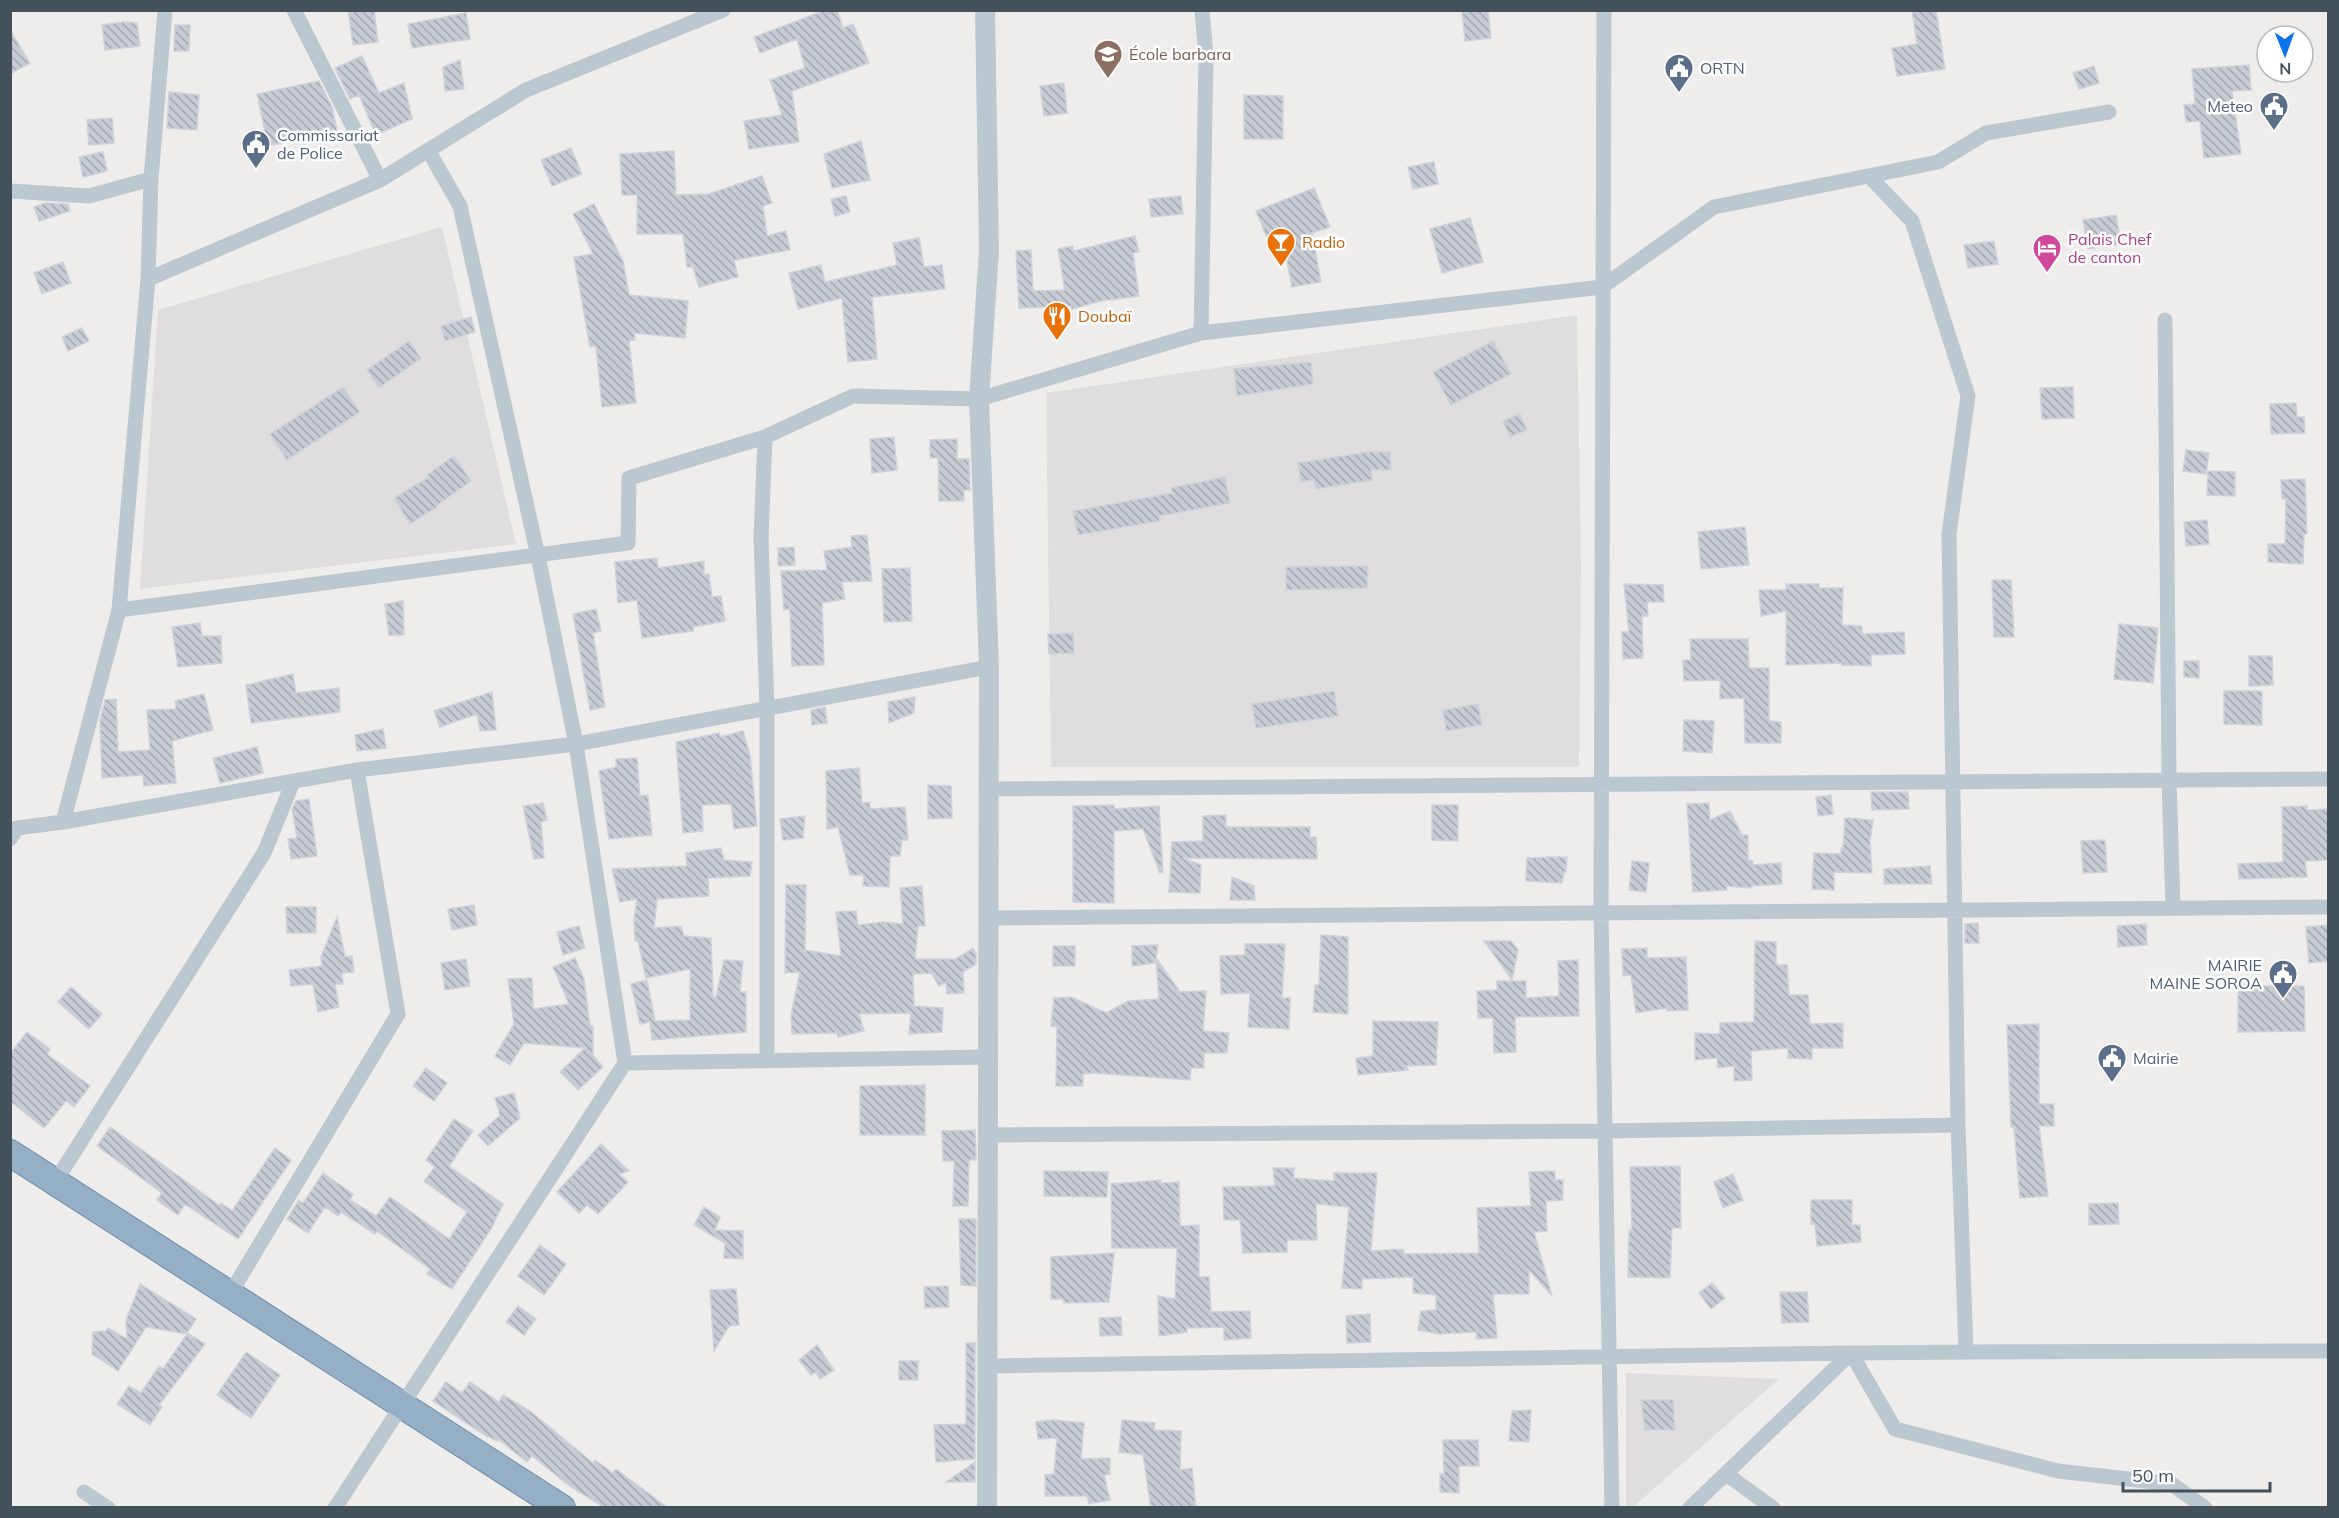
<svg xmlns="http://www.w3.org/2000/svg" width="2339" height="1518" viewBox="0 0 2339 1518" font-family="Mulish,sans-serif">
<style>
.education{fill:#e0ddde}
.building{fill:url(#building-back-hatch);stroke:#cfd2d9;stroke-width:1.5}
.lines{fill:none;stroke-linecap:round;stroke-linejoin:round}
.trunk-casing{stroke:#6b8cab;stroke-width:28}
.minor{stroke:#bbc8d0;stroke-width:15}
.tertiary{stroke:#bbc8d0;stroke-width:20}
.trunk{stroke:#94afc6;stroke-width:26}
.labels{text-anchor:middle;stroke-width:5;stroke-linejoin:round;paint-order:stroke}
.education-label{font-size:16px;fill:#785e54;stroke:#fff;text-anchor:start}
.service-label{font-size:16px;fill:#4e5e75;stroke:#fff;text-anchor:start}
.hotel-label{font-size:16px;fill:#b23c85;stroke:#fff;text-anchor:start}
.food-label{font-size:16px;fill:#c56008;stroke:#fff;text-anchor:start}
</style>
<defs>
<pattern id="building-back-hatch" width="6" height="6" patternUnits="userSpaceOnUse" patternTransform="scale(1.5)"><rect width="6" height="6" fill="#c7cbd3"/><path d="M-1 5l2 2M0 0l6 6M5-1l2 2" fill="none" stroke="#a3a7ae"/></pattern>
</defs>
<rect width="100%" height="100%" fill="#efecec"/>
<path class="education" d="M442,227L516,544L140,589L158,310Z
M1577,315L1581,568L1579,767H1051L1046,393Z
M1626,1373L1779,1379L1633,1507L1626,1508Z"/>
<path class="building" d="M348,10H374L378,42L353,45Z
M826,10H837L843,28L853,24L869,63L792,91L799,142L749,149L744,121L782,115L770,80L805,68L797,39L760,53L754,37Z
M1462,10H1488L1491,38L1465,41Z
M1912,10H1936L1945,69L1897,76L1892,48L1917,44Z
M466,13L470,39L412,48L408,24Z
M124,22L137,23L140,46L105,50L102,25Z
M175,25H190L189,51H174Z
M10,30L30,63L10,74Z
M362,56L379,93L404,83L412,119L376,135L359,95L350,99L335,68Z
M460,60L464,89L445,91L443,67Z
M2249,65L2251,90L2232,91L2241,154L2204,158L2200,121L2186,122L2184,105L2195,104L2192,69Z
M2094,66L2099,83L2079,89L2073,73Z
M319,81L332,107L337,130L268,146L257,94Z
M1064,83L1067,113L1044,116L1040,86Z
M169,92L199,95L197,130L167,128Z
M1244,95L1283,96V139H1244Z
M112,118L114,143L89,145L87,120Z
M861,141L870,180L832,188L824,154Z
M571,148L582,174L552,186L541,160Z
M674,151L676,195L709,194L762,176L772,203L763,206L767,236L786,231L790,250L734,260L738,277L699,287L693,267H687L683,234H637V195H622L620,154Z
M103,152L107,171L83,177L79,157Z
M1434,162L1438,184L1413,189L1408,167Z
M1314,188L1330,227L1312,233L1321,282L1292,287L1284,245L1272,250L1256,211Z
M846,196L850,212L835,216L831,199Z
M1181,196L1183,214L1151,217L1149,199Z
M46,203L68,204L70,211L39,221L34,207Z
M594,204L623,261L629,295L688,301L685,338L634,333L635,340L629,341L636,403L602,407L596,346L590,347L574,257L593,254L573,214Z
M2116,215L2121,244L2088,249L2083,220Z
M1470,218L1483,262L1442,273L1430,229Z
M1135,236L1139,252L1133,253L1139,296L1101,301L1072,309L1071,306L1019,308L1016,251L1031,250L1033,291L1065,290L1058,249L1073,246V251Z
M919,238L924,267L942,265L945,289L872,297L877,359L848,362L842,298L798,309L789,273L821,265L825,282L897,265L893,243Z
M1994,241L1998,264L1968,268L1964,245Z
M63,262L71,283L42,294L34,273Z
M471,317L475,332L445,341L441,326Z
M82,328L89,341L68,351L62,337Z
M409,341L421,358L379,388L367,370Z
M1493,341L1511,374L1451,405L1433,372Z
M1311,362L1313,384L1237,396L1234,369Z
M343,387L360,412L287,460L270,434Z
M2073,387L2074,418L2042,419L2040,388Z
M2296,403L2297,417H2304L2305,433L2271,434L2270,404Z
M1520,414L1527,430L1510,437L1503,421Z
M894,437L897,470L872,473L870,439Z
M957,439V459H969L970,490H964V501H939L938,458H930V440Z
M2186,450L2209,453L2206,474L2183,471Z
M1367,452H1390L1391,470H1371L1372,480L1316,489L1314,480L1301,482L1298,463Z
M454,456L471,481L436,506L437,507L410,524L394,498L429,477L427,475Z
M2208,471L2235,472V496L2207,495Z
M1225,477L1230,503L1159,516L1160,521L1078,535L1073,511L1172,493L1171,488Z
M2305,479L2307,534H2304L2303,564L2268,562V544H2285L2286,499H2282L2281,480Z
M2207,520L2209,544L2186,546L2184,522Z
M1745,527L1749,565L1701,569L1698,532Z
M867,535L872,581L842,582L845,599L822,603L824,665L792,666L790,609L784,610L781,571L827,570L824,551L852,547L851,536Z
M794,547L795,565L778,566V548Z
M657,558L658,568L704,561V575L709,574L712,597L721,596L725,621L693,627V631L642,638L637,600L618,603L615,562Z
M1368,566L1367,588L1286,590V567Z
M910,568L912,621L884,622L882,569Z
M1992,580H2011L2014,637H1994Z
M1624,584L1663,585L1664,602H1647L1648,616H1642L1643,658L1623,659L1622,632H1629Z
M1786,584H1819V588H1843L1842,625L1862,626V634L1904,632L1905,654L1871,655V666L1842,665V663L1786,665V611L1761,616L1759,590H1786Z
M403,601L404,635H389L385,604Z
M596,609L601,631L593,633L605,707L590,710L573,614Z
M200,623L202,636H221L222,663L178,667L172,627Z
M2119,624L2158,628L2153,683L2114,679Z
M1073,633L1074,653L1049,654L1048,634Z
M1690,639H1748L1749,668H1769V721L1781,722V743H1745L1744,698L1720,699V680L1684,681L1683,660H1691Z
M2249,656H2272L2273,685L2249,686Z
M2184,661H2199V678L2184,677Z
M293,674L296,693L339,688L340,712L251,723L246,685Z
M1334,691L1338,716L1256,728L1252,704Z
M2224,691H2262V725L2224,724Z
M492,692L496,730L480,731L477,714L440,727L434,711Z
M204,694L213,730L172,741L176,783L144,786L143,775L102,778L100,720L105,700L116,699L118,752L150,750L147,710L176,709L175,701Z
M915,697L914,713L889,723L888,702Z
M1478,704L1482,725L1446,731L1443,710Z
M825,707L827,723L812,725L811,710Z
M1684,720L1714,721L1712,753L1683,751Z
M383,729L386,748L357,751L355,735Z
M743,731L750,755L757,826L734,829L731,804L702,805L703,831L683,833L676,742L719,733L720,737Z
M257,747L263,773L220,783L213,758Z
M637,758L640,796L648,795L652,835L609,839L599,771L616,767V759Z
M859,768L862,803L870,802V809L905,807L908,840H902L900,856H890L889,887L863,886L864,875H850L838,827L827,829L826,771Z
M928,785L951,786L952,818L928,819Z
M1871,792H1908L1909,809L1872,810Z
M1831,795L1833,814L1818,816L1816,797Z
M309,799L317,856L291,859L288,839L297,838L292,809L296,801Z
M543,803L547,820L541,822L544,858L534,859L523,806Z
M1709,803L1710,820L1730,811L1742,835H1748V860L1753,861V865L1781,863L1782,884L1751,886V888L1726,886L1727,890L1693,892L1687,804Z
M1114,805V809L1159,806L1163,872L1160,873L1143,829L1114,831V903L1073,902V806Z
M1432,805H1458V841L1432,840Z
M2307,806V810L2328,809V860L2305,861L2307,877L2239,879L2238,864L2283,862L2282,807Z
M1226,815V827H1310V837H1316L1317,859L1183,858L1201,865L1200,893L1169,892L1172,842L1203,841V816Z
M805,816L803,838L783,840L780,819Z
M1845,818L1873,820L1870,842L1872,873L1834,872V890L1812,889L1814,853L1841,854V848H1843Z
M2105,840L2107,872L2083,873L2081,841Z
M721,848L724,860L752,862L750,876L708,878L709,896L657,899L654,928L681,926L684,936L711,938L713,997H716L724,960L743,961L740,992H746V1032L652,1040L650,1022L640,1024L631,984L647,980L655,1021L690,1020V969L646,978L638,941H635L634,920L637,899L620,902L612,869L687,866L686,853Z
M1550,857H1567L1566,872H1564L1562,883L1526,881L1527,858Z
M1632,861L1649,863L1646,892L1629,890Z
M1930,866L1932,884H1884V869Z
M1232,877L1254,886L1255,900H1230Z
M786,885H806L805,950L841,956L836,912L856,911L858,925L883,922L903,924L900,888L922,886L925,926H918L915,959H956L973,948L976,954V964L963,972L964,993L947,994L946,982L939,986L932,974L934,973L913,974L914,1006L943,1008L942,1032L909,1034L911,1013L859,1014L864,1031L838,1037L837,1033L792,1034L791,1016L800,972L785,973Z
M474,905L477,925L452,930L448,909Z
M286,907H316V933H287Z
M337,917L345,957L352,956L354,972L342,973L343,984H335L339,1007L318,1012L313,984L291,986L289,970L322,966L321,957Z
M1978,923L1979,943H1965V924Z
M2146,924L2147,945L2118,947L2117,926Z
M2328,925V961L2309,963L2306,927Z
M579,926L585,948L563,955L557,932Z
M1321,935L1348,937V1014L1313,1012L1315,985H1319Z
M1484,941H1511L1518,950L1512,980Z
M1755,941L1776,942V965H1787L1789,995H1808L1810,1024L1843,1023V1048H1812V1059L1788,1058V1048L1751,1051L1752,1080L1734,1081V1066L1718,1068L1717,1058L1695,1060V1033L1720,1034V1023L1754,1022Z
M1245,944H1285L1282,998H1290L1289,1029L1248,1027L1250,993L1221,994L1220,956L1245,955Z
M1158,945L1156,958L1180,992L1206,991L1203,1031L1229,1033L1227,1053H1204V1068H1191L1190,1080L1094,1073L1083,1074V1086H1056L1057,1026H1051L1054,998L1071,997L1106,1013L1128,1001L1159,999L1156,959L1155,963L1132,966V946Z
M1053,946H1075V966H1053Z
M1647,948V958L1686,957L1688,1010L1667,1011V1008L1636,1013L1631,975L1623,976L1622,949Z
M575,958L584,979L590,1026H593V1055L603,1067L578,1090L560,1072L585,1048L524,1043L510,1065L495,1056L514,1024L508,979L532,978L533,1009L569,1004L553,967Z
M466,959L470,986L445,990L441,963Z
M1578,960L1579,1016L1515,1017L1516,1052L1494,1053L1493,1018H1478L1477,991L1497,990V981H1526V998L1559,996L1558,961Z
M2238,986H2304L2305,1031L2238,1032Z
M71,987L102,1014L89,1029L58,1002Z
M1373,1021L1438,1022L1436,1065L1407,1066L1408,1070L1358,1075L1356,1058L1373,1056Z
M2039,1024V1104H2054V1126H2039L2048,1196L2020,1198L2014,1127H2011L2007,1025Z
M27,1032L50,1049L47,1054L90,1086L74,1107L66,1101L44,1128L10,1101V1054Z
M426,1068L447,1083L434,1101L413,1086Z
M925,1085V1135H860V1086Z
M514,1093L520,1118L488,1146L478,1135L500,1115L495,1098Z
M454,1119L473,1131L449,1166L503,1204L491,1229L452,1289L427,1274L430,1269L377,1231L375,1234L341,1212L338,1216L325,1207L308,1233L287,1219L299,1200L303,1203L323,1173L353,1194L350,1200L376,1216L390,1197L449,1239L467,1212L424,1181L435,1167L426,1160Z
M110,1127L219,1205L221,1203L232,1211L275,1148L291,1160L238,1239L185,1204L178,1215L157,1200L162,1193L97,1146Z
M975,1130L976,1160H969L968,1206H953L954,1161H943L942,1131Z
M601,1144L629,1171L619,1174L628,1182L598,1214L587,1205L579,1213L557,1192Z
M1680,1166L1681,1228H1672L1670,1278L1628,1277L1629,1230H1632L1630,1167Z
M1273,1168H1294V1178L1334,1181V1173H1377L1371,1251L1403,1249L1404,1254L1479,1253L1477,1208L1531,1206L1529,1172L1555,1171V1180H1563V1200L1546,1201L1547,1231L1534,1232L1552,1296L1529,1270V1294H1493L1497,1338L1476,1339L1477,1332L1439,1334L1418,1330L1421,1311L1436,1310V1295L1413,1293V1277L1362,1279V1289L1342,1288L1349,1207L1316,1204L1317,1240H1287V1252L1243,1253L1240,1220H1224L1223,1187L1275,1186Z
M1044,1171L1108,1172L1107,1197L1044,1196Z
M1733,1174L1743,1200L1723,1208L1714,1182Z
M1161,1180V1183L1179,1182L1180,1226L1199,1225V1277H1209L1211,1312L1250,1311L1251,1338L1224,1340V1327L1187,1328V1332L1159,1336L1158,1296L1175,1299L1177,1248H1112L1111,1184Z
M1811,1200H1852V1225H1860L1861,1242L1817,1246L1815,1224H1811Z
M2118,1203L2119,1224L2089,1225V1204Z
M704,1207L720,1217L715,1230L743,1231V1259L724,1258L725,1243L694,1225Z
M959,1219H976V1286L961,1285Z
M540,1245L566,1264L544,1295L518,1276Z
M1114,1253L1109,1302L1064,1303V1299H1051V1257Z
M1712,1283L1725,1298L1711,1309L1699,1293Z
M140,1284L196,1319L187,1333L205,1344L159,1405L162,1407L150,1425L117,1404L129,1386L141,1393L159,1366L163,1369L187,1334L146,1327L118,1371L92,1354L93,1332L106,1331L108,1328L127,1339L126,1320Z
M948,1286L949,1307L925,1308L924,1287Z
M736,1289L739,1325L729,1326L714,1351L710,1290Z
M1780,1292H1807L1809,1322L1782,1323Z
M518,1306L536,1319L524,1335L506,1322Z
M1370,1314L1371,1342L1347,1343L1346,1316Z
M1121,1317L1122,1335L1100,1336L1099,1318Z
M966,1343H975V1459L936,1462L934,1425L966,1424Z
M817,1345L834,1370L820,1379L816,1372L811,1375L799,1360Z
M246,1352L280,1375L251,1418L217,1395Z
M899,1361H918V1380H899Z
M446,1382L462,1393L470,1382L499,1402L503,1395L530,1411L593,1463L595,1460L613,1473L616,1469L668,1508H605L571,1487L532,1456L527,1462L498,1439L497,1441L483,1434L433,1401Z
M1641,1400H1673L1675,1430H1645Z
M1531,1410L1529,1442L1509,1441L1512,1411Z
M1053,1420L1084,1423L1081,1459L1110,1458V1474L1104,1475L1110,1500L1089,1504L1087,1496H1045V1475L1054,1474L1057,1438L1038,1439L1036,1422Z
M1122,1420L1155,1423L1154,1430L1181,1431L1180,1470L1192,1468L1196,1508H1151L1143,1455L1119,1452Z
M1443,1440H1478L1479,1466H1459V1493L1440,1492V1474H1444Z
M975,1462V1482H946Z"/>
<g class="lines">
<g class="trunk-casing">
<path id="trunk" d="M10,1153L562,1508"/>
</g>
<path class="minor" d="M294,10L380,180
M1604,10L1601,913L1612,1508
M428,150L460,206L538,556L576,744L625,1063L988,1057
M10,191L89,196L151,179
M148,279L380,180L526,90L723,10
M2165,320L2169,780L2173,908
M1201,333L1206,56L1202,10
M765,437L761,538L767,707V1060
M119,610L628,543L629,478L765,437L853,396L979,399L1201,333L1602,287L1714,207L1938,162L1986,133L2109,112
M988,789L2328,779
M63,822L357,770L576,744L989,667
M10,839L17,828L63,822L119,610L148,279L151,179L165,10
M988,918L2328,907
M988,1135L1605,1131L1958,1125
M55,1182L264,853L293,782
M230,1294L398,1014L357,770
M1966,1352L2328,1351
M988,1366L1851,1353L1895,1429L2058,1471L2172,1484L2205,1508
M1726,1474L1773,1508
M84,1492L108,1508
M335,1508L625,1063
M1690,1508L1851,1353L1966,1352L1958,1125L1949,534L1968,396L1912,221L1869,176"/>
<path class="tertiary" d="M985,10L989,250L979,399L989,667L987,1508"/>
<use href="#trunk" class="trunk"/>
</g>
<defs>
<g id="school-pin" transform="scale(1.5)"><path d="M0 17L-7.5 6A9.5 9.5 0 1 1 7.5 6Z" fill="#8d6e63" stroke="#fff"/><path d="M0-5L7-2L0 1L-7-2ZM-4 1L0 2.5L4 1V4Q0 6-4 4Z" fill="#fff"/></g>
<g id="civic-pin" transform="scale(1.5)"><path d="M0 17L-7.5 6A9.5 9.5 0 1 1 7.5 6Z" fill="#5c6f8a" stroke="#fff"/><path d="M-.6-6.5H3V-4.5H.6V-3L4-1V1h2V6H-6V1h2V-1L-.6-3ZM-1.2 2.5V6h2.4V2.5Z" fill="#fff"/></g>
<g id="bar-pin" transform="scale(1.5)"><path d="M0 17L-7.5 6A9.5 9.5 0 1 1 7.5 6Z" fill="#e8710a" stroke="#fff"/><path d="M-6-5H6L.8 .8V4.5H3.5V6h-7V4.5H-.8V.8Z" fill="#fff"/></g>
<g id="hotel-pin" transform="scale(1.5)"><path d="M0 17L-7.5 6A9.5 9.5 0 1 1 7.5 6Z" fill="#d1479c" stroke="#fff"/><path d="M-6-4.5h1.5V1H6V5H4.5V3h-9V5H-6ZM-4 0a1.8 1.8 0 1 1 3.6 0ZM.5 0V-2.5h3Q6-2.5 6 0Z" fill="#fff"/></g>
<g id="restaurant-pin" transform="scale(1.5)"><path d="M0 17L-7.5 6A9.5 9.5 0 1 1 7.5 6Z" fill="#e8710a" stroke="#fff"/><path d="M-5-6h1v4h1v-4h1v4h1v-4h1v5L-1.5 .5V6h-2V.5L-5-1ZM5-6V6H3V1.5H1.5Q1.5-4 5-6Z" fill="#fff"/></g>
</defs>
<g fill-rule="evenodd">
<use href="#school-pin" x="1108" y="54"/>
<use href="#civic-pin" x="1679" y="68"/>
<use href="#civic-pin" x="2274" y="106"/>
<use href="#civic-pin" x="256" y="144"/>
<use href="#bar-pin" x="1281" y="242"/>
<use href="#hotel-pin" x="2047" y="248"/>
<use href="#restaurant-pin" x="1057" y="316"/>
<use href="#civic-pin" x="2283" y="974"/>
<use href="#civic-pin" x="2112" y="1058"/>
</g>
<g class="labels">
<g class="education-label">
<text x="1129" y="60">École barbara</text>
</g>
<g class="service-label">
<text x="1700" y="74">ORTN</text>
<text x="2253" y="112" text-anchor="end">Meteo</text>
<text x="277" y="141">Commissariat<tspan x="277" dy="18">de Police</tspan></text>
<text x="2262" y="971" text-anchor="end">MAIRIE<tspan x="2262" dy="18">MAINE SOROA</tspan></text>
<text x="2133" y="1064">Mairie</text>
</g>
<g class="hotel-label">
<text x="2068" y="245">Palais Chef<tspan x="2068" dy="18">de canton</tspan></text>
</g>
<g class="food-label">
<text x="1302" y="248">Radio</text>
<text x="1078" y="322">Doubaï</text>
</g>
</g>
<rect width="2339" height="1518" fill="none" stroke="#43515b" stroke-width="24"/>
<g transform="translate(2285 54) rotate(179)"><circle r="28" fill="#ffffff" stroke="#b4b9bd" stroke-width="1.5"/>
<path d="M0-4.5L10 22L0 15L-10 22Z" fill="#0c75e9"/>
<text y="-9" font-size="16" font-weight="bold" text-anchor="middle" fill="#43515b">N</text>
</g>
<path d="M2123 1482v9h147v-9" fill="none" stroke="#43515b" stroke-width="3"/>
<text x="2132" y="1482" font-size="18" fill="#43515b" stroke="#ffffff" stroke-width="4.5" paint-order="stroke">50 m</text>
</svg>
